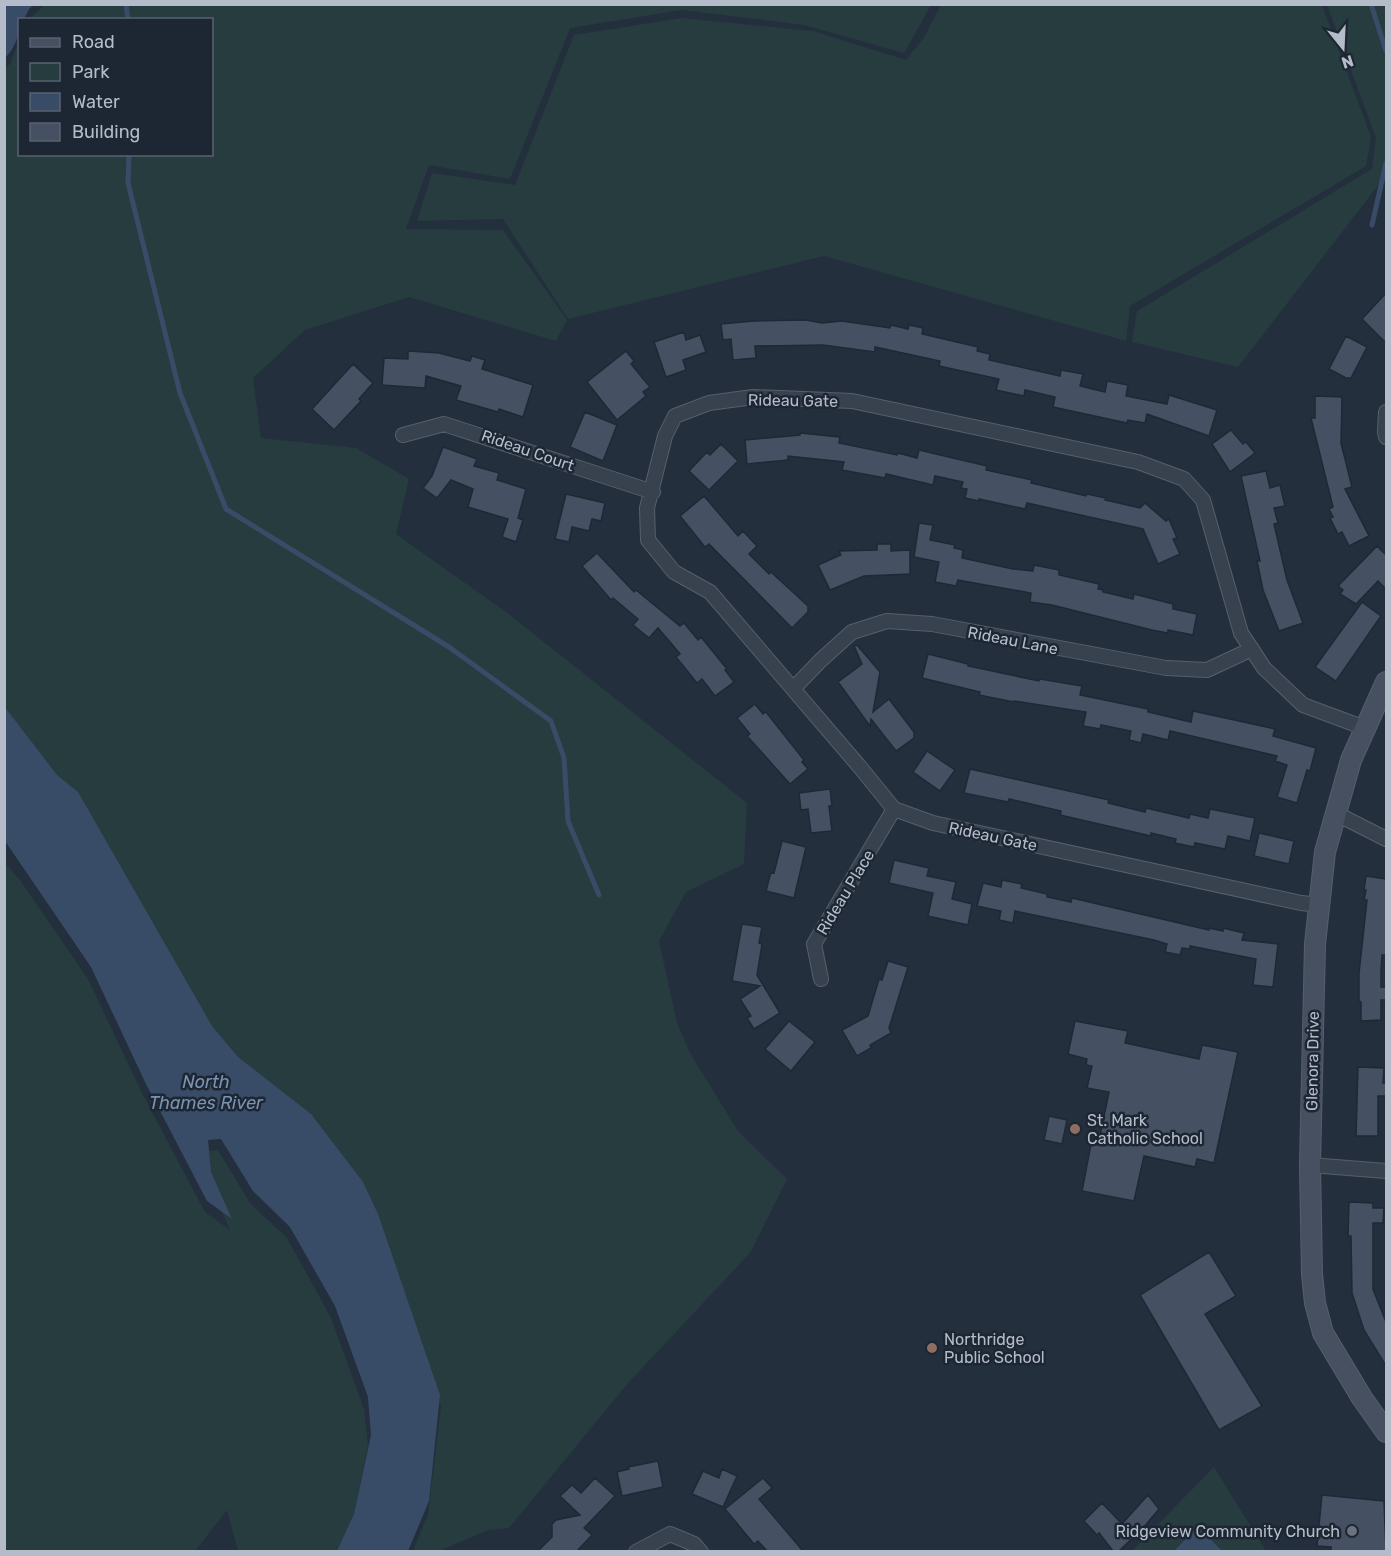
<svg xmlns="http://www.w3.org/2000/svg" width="1391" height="1556" viewBox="0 0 1391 1556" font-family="Rubik,sans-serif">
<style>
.green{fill:#263c3f}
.water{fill:#394c67}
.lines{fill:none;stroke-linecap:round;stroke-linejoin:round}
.stream{stroke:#394c67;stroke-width:5}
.building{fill:#455162;stroke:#1f2835;stroke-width:1.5}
.street-casing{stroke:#565f6c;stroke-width:16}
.secondary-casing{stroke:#565f6c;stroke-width:22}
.street{stroke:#38414e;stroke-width:14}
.secondary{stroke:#465061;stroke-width:20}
.education-dot{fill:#8d6e63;stroke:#1d2633;stroke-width:2}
.worship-dot{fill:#6b7280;stroke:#1d2633;stroke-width:2}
.labels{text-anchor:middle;stroke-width:5;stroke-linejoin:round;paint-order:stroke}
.street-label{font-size:16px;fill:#b4bcc9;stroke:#1d2633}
.poi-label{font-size:16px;fill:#b4bcc9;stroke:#1d2633;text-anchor:start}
.water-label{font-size:18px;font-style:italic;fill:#7c92b1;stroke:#1d2633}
</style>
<rect width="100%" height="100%" fill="#242f3e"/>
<path class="green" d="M45,5H931L904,53L804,25L682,10L570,28L510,179L429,165L406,229L503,230L567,320L556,341L409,297L305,330L253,378L261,438L356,448L409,479L396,534L506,612L747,803L744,864L686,892L659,941L677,1023L690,1053L738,1131L787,1179L750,1253L628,1383L509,1528L488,1530L439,1551H413L428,1514L441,1406L378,1224L236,1066L5,716V68L10,64L19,41L20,154H212V20L29,19Z
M941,5H1322L1371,137L1366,166L1130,306L1126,341L824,256L568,319L503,219L417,221L432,173L515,185L574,35L682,18L813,31L906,60L923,39Z
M1327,5H1386V175L1238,367L1132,342L1137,311L1372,169L1376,138Z
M4,862L20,880L88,979L143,1095L205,1212L230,1230L209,1183L206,1151L218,1150L250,1203L287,1238L331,1318L364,1409L368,1445L352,1524L339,1551H238L227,1510L195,1551H5Z
M1214,1467L1266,1551L1131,1552Z"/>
<path class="water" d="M5,4L33,5L29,9L24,19L20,20C20,34 15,48 5,58Z
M4,706L57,775L78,792L212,1026L238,1057L311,1114L363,1182L378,1214L440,1395L429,1501L408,1551H337L354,1514L371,1435L368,1397L335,1306L290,1227L253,1191L221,1139L208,1140L211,1172L232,1219L207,1201L146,1084L91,967L5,841Z
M1198,1527L1222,1551H1174Z"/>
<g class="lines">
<path class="stream" d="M126,4L128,20
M1371,4L1386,51
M129,154L128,183L180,393L226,509L449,647L551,721L564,758L568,821L599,895
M1372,225L1386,163"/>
</g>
<path class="building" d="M1386,293V343L1362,319Z
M806,320L822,323L842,321L890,328L891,325L908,329L909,325L923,328L922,334L978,347L977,351L990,354L989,360L1060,376L1061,370L1083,374L1080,386L1105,392L1107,381L1128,385L1126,396L1167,404L1169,395L1217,410L1209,436L1147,414L1145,423L1128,420L1127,423L1053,407L1055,397L1025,390L1024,396L996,390L999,379L939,366L940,361L875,347V352L823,345L755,346L756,358L733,360L731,339L723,340L721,324L754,321Z
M684,332L686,340L700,335L706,352L683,360L686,370L666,377L654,342Z
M1346,336L1367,347L1351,378H1346L1329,369Z
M408,351L439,353L470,361L472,356L485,360L482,369L533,385L523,417L499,409L498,412L456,400L461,386L426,376L425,388L382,385L384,358L408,359Z
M626,351L634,361L631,364L650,387L643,392L646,396L617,420L587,382Z
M353,364L373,383L359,399L361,401L334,430L312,409Z
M1315,396L1342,397L1341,443L1352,487L1345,489L1369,536L1349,546L1342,532L1338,534L1330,518L1333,517L1329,509L1333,507L1311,418H1315Z
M585,412L617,425L603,461L570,447Z
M1231,430L1243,444L1246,442L1255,453L1230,472L1212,444Z
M800,433L840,437L839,443L897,455L898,453L917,458L919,450L987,466L986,470L1032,480L1031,483L1086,496L1087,494L1106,498L1105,500L1140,508L1145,503L1166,521L1169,519L1177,538L1173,539L1180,554L1158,564L1143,529L1027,503L1025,509L979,499V501L965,498L967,489L961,488L963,482L935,476L933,485L886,474L885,478L842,470L844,462L788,456V460L747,464L745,440L800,435Z
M721,444L738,461L709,490L689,471L707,452L710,455Z
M443,447L477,459L474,466L499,473L497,480L526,489L518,518L523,520L516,542L502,537L508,519L468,507L473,489L451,480L437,498L423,488L432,476Z
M1266,471L1270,488L1280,485L1285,506L1274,508L1278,523L1274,524L1287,580L1303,623L1279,631L1263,590L1257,561H1260L1241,476Z
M566,494L605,503L601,521L592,519L589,531L572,527L569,542L555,539Z
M704,496L738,536L743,531L757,546L749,554L769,574L771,572L808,606V612L792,628L709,544L705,547L680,516Z
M919,523L933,525L930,540L955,545L954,548L963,550L962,558L1013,569L1033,571L1034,565L1059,570V575L1099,584L1098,589L1103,590V592L1133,599L1134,594L1173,604V609L1197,614L1193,635L1168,630V633L1152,630L1052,605L1030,602L1031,593L958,580L956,586L935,582L939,562L914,557Z
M877,544H891V551L910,550V574L864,576L830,590L818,565L841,555L839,551L877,550Z
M1377,546L1386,555V589L1378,581L1356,604L1340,594L1343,590L1338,586Z
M597,553L634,592L636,590L680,626L684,623L698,640L701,637L727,669L725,670L734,682L715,696L702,679L697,683L676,657L680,654L658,628L649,638L633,625L638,619L613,598L611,600L582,566Z
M1362,602L1381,616L1336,681L1315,667Z
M857,645L880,672L873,712L889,699L914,732V738L896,751L871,719L870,726L838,682L862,664L854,646Z
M928,654L968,664V666L1039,681L1040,679L1082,686L1080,695L1148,709V712L1191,722L1193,711L1275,729L1273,736L1316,748L1310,771L1307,770L1297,803L1277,797L1287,765L1275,761L1277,756L1170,731L1168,740L1143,734L1141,743L1129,740L1131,731L1101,725L1100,729L1083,726L1086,712L1014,701V702L979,695L980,692L922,678Z
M755,704L763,714L766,712L804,760L802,762L808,769L790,784L747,736L750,734L737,718Z
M927,751L955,770L940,791L913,772Z
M970,769L1109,800L1108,803L1145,812L1146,808L1189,818L1190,814L1208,818L1210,809L1255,818L1250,841L1228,836L1225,849L1195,843L1194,847L1175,843L1176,839L1151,833V836L1060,815L1061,811L1009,799L1008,802L964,793Z
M830,789L832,806H829L832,831L811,833L808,809L801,810L799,793Z
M1259,833L1294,841L1289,864L1254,856Z
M782,841L806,847L794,898L766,891L771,872L774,873Z
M894,860L929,868L927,876L956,882L952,899L972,904L968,925L928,916L933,893L889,883Z
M1366,876L1386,879V955H1382L1381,970V987H1386V1000H1381V1020L1361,1021V1002L1359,1001V973L1367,900H1364L1366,890H1364Z
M1002,880L1022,884L1021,888L1047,894V897L1071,902L1072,898L1209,930V928L1223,931V928L1244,933L1242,940L1278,944L1273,987L1253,985L1256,959L1190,946V949L1182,948L1180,955L1165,952L1167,944L1154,940L1015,911L1013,923L999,920L1001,911L977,906L983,883L1001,887Z
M742,924L762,927L759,943L762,944L757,975L780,1013L754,1029L747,1018L751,1016L740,999L760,986L732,981Z
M888,961L908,967L889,1028L891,1033L870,1045L871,1048L857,1056L842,1030L868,1016L879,979L882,980Z
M789,1021L815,1042L791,1071L765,1049Z
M1075,1021L1128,1031L1125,1043L1199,1059L1202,1045L1238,1052L1214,1163L1197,1159L1195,1167L1144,1156L1134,1201L1082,1191L1091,1144L1098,1145L1109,1092L1087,1088L1092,1066L1086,1065L1087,1059L1068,1054Z
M1358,1067L1384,1068L1383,1083H1386V1096H1378V1136H1356Z
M1049,1116L1067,1120L1062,1144L1044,1140Z
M1349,1202L1373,1203V1208H1384L1383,1223H1373V1289L1386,1322V1366L1364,1330L1352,1293L1351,1236H1348Z
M1209,1252L1236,1296L1205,1314L1262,1406L1219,1430L1140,1295Z
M658,1461L663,1487L622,1496L617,1472L629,1469L628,1467Z
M722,1469L737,1476L723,1507L692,1494L703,1471L719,1478Z
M595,1478L615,1496L584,1528L592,1535L577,1551H538L552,1537V1524L556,1520L580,1515L560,1496L572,1485L581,1493Z
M763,1478L772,1488L759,1499L803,1551H767L758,1541L754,1544L725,1509Z
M1148,1495L1159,1509L1143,1528L1119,1551H1113L1099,1533L1097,1535L1084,1521L1102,1503L1122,1524Z
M1322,1495L1384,1501L1386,1551H1331V1547L1317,1546Z"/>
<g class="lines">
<g class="street-casing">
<path id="street" d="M1386,412L1385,432L1386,437
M403,435L444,424L653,492
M793,689L821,660L852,632L887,621L932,624L1166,668L1207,670L1252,649
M1335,813L1386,839
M1319,905L1301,903L933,823L894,809L859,766L710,592L674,572L648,540L647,508L665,436L675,416L709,403L753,397L852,401L1138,462L1184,479L1203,500L1241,633L1264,668L1303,705L1365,728
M821,979L814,944L894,809
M1310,1165L1386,1171
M636,1552L670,1534L694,1544L701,1552"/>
</g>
<g class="secondary-casing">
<path id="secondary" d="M1386,682L1351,760L1325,852L1315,944L1310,1165L1312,1274L1315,1303L1323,1333L1362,1398L1386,1432"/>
</g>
<use href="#street" class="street"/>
<use href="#secondary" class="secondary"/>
</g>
<g class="education-dot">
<circle cx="1075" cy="1129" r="6"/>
<circle cx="932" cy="1348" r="6"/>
</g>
<circle class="worship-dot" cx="1352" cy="1531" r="6"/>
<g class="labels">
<g class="street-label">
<text transform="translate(793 400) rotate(1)" y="6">Rideau Gate</text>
<text transform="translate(528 450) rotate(19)" y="6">Rideau Court</text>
<text transform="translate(1013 640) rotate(11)" y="6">Rideau Lane</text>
<text transform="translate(993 836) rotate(12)" y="6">Rideau Gate</text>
<text transform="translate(845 892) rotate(-59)" y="6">Rideau Place</text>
<text transform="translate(1312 1061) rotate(-89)" y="6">Glenora Drive</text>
</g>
<g class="poi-label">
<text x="1087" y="1126">St. Mark<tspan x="1087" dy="18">Catholic School</tspan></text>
<text x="944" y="1345">Northridge<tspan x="944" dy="18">Public School</tspan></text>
<text x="1340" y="1537" text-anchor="end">Ridgeview Community Church</text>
</g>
<g class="water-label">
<text x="206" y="1088">North<tspan x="206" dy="21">Thames River</tspan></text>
</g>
</g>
<rect width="1391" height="1556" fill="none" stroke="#b4bcc9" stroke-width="12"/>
<rect x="18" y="18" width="195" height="138" fill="#1d2633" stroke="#59626f" stroke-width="1.5"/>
<rect x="30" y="38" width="30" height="9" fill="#465061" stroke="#59626f" stroke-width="1.5"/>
<text x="72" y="48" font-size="18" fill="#b4bcc9">Road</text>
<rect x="30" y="63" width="30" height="18" fill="#263c3f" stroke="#59626f" stroke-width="1.5"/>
<text x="72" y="78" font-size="18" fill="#b4bcc9">Park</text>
<rect x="30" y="93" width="30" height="18" fill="#394c67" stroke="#59626f" stroke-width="1.5"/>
<text x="72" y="108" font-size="18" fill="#b4bcc9">Water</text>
<rect x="30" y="123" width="30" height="18" fill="#455162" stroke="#59626f" stroke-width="1.5"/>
<text x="72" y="138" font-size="18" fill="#b4bcc9">Building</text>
<g transform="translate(1343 48) rotate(162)" stroke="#1d2633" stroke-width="4.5" paint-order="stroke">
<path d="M0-4.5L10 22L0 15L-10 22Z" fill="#b4bcc9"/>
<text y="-9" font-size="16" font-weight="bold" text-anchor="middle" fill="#b4bcc9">N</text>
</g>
</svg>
